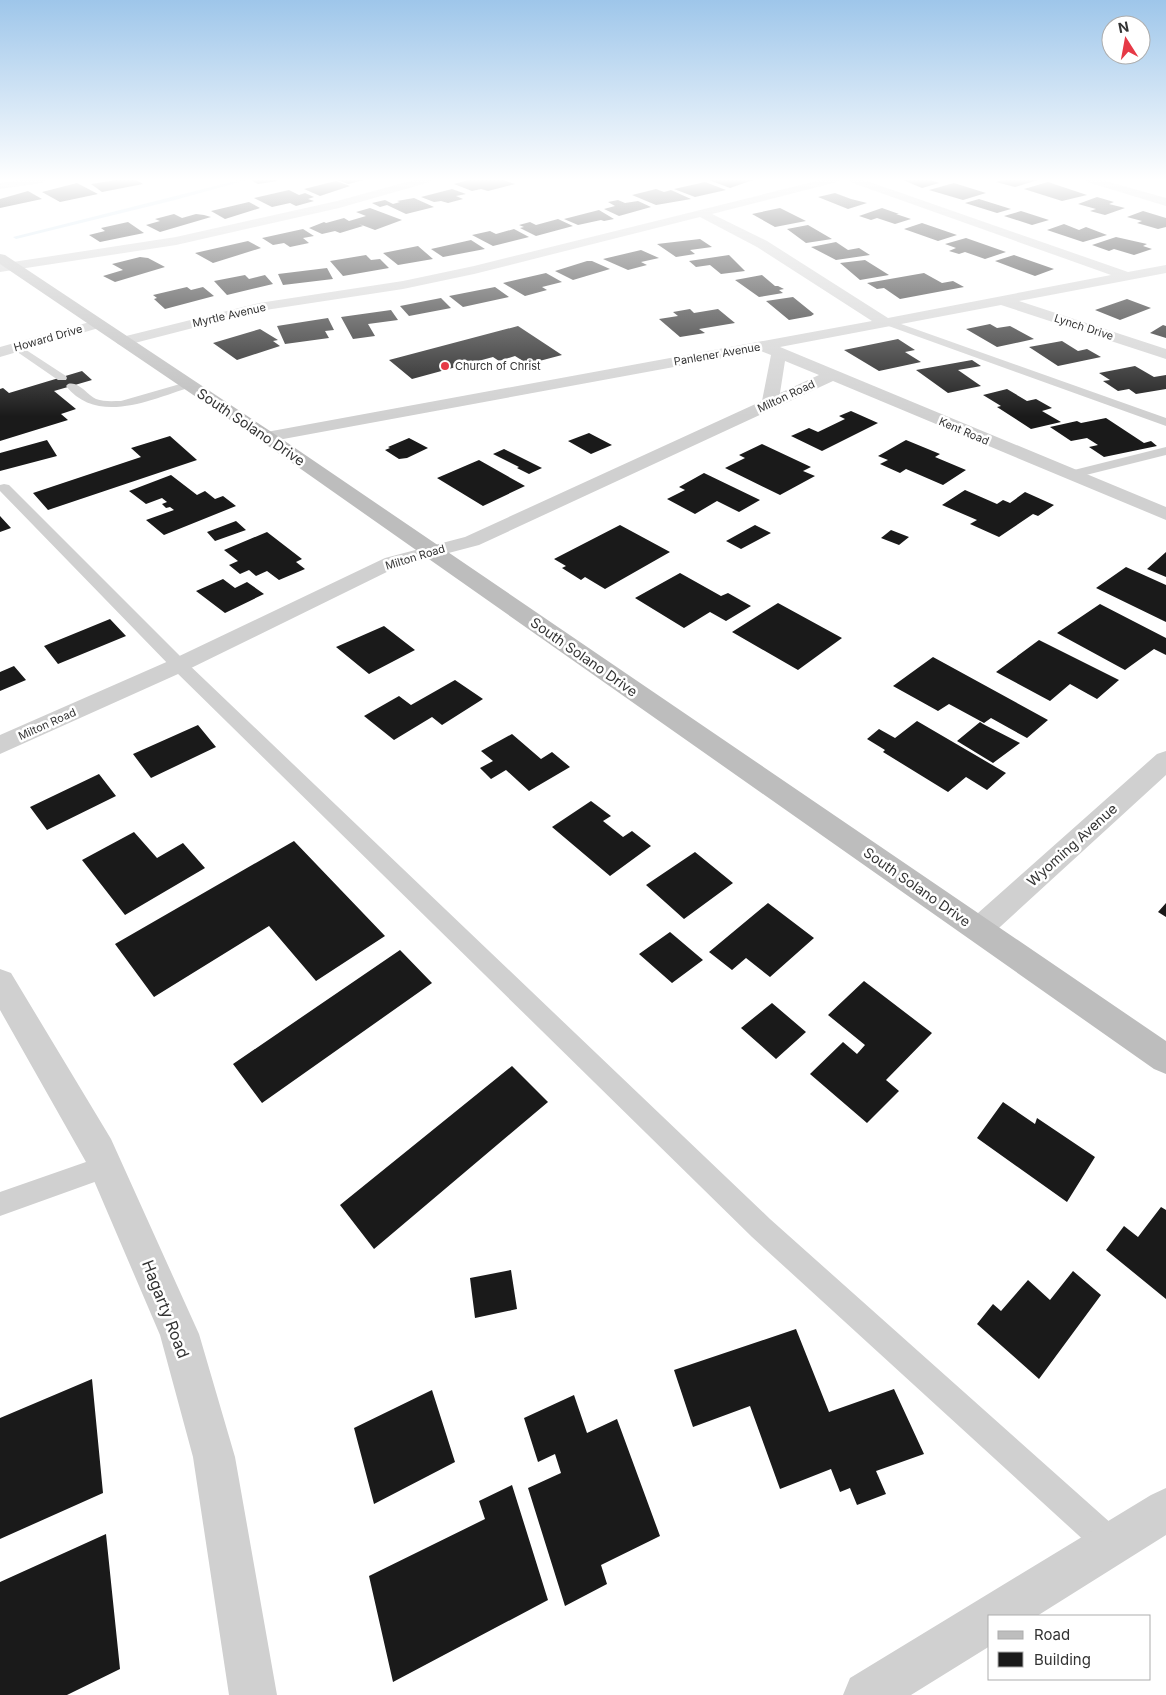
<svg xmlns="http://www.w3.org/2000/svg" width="1166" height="1695" viewBox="0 0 1166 1695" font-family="Inter,sans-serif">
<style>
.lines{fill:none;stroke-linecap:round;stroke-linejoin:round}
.stream{fill:#cfe2ee;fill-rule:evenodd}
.building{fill:#1a1a1a}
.lane{fill:#d0d0d0;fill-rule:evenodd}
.street{fill:#d0d0d0;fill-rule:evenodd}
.secondary{fill:#bdbdbd;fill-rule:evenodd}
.poi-dot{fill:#e63946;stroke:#fff;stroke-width:2}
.labels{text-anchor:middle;stroke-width:5;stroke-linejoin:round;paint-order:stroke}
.far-street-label{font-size:11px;fill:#333;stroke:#fff}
.far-poi-label{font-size:11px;fill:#333;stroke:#fff;text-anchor:start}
.street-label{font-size:14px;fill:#333;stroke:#fff}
.near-street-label{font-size:16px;fill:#333;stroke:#fff}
</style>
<rect width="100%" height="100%" fill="#fff"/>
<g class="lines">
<path class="stream" d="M239,180H247L175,200L16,239L13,237Z"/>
</g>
<path class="building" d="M136,180L143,184L102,192L91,184L117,180Z
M251,180H277V181L258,184Z
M338,180H364L348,184Z
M469,180H503L515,184L488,191L481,189L472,191L454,184Z
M709,180H753L730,188Z
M903,180H930L939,183L922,188Z
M1003,180H1038L1015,187L996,182Z
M336,181L350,186L320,196L304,189Z
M705,182L726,190L695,197L674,189Z
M1048,182L1087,195L1062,201L1024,189Z
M77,183L98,194L60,202L42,192Z
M954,183L986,193L963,200L929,190Z
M452,189L466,194L456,196L463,199L448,203L441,201L434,202L421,197Z
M656,189L664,192L671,190L691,199L656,205L632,195Z
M289,190L299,195L305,193L314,197L308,199L314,201L296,206L290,203L272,207L254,198Z
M28,191L42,199L0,208V199Z
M835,193L851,199L867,203L848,209L818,197Z
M1097,197L1114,202L1109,204L1125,208L1105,215L1090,211L1096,209L1078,204Z
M414,198L434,207L406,214L387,205L380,207L372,203L385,200L393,204L400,202L397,201Z
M979,199L1011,209L997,213L965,203Z
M618,200L625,203L638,201L651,207L619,216L604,209L615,206L608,202Z
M249,202L260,208L225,219L211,211Z
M370,208L402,220L375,230L359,224L363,226L340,233L335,231L322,234L309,228L324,222L326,223L344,218L349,221L366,216L356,212Z
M780,208L806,221L775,227L752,214Z
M882,208L899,214H896L911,219L895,224L877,218L871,220L859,216Z
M599,210L614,219L604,221L601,220L578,225L564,219Z
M1021,211L1049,220L1032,225L1004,216Z
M1143,211L1166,218V227L1158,229L1137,223L1142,221L1127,217Z
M174,214L182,218L196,214L204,215L211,217L160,232L146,225L160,221L155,219Z
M558,219L573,226L536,236L520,228L524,227L519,225L530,222L536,225Z
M128,222L144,233L100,242L89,235L105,231L101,228Z
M922,223L957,235L938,241L904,229Z
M1064,224L1079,230L1086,227L1107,235L1083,242L1047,230Z
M808,225L832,239L806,243L787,229Z
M303,229L314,236L303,238L309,243L290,247L284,243L273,245L262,238Z
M514,229L529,237L493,246L472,235L490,231L496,234Z
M1116,237L1147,244L1143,246L1152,249L1134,255L1114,249L1109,251L1092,245Z
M966,238L1006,252L985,259L965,252L959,254L949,251L956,248L945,244Z
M700,239L712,247L690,250L695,254L676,257L657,244Z
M471,240L485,249L443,257L431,249Z
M248,241L261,248L213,263L195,253Z
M836,242L848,250L859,248L870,255L836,260L811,247Z
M418,246L433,259L398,265L383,253Z
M641,250L659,258L641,262L647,265L628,270L603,259Z
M366,255L371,260L380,259L389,268L343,276L330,261Z
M729,255L745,271L721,274L710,265L696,267L689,261Z
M1014,255L1054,269L1035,276L995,261Z
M140,257L148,258L165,267L115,282L103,276L123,270L112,264Z
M865,260L889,275L860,280L840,263Z
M587,261H592L610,269L573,280L555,271Z
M327,268L333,279L283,285L278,274Z
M546,273L562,282L542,287L547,290L525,296L503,283Z
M924,273L942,283L953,281L964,287L900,299L884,288L877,289L867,283Z
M245,275L249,279L265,275L273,284L227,295L214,281Z
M762,275L775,286H778L784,289L779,290L783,293L759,297L735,280Z
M187,287L191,290L203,287L214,296L165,309L154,299L157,298L153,295Z
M495,287L509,297L463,307L449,296Z
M793,297L814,314L811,316L789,320L766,301Z
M441,298L451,308L409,316L400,306Z
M1127,299L1151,308L1120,320L1095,310Z
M690,309L694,313L718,309L735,323L699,329L705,333L680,337L659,319L678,316L673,312Z
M391,310L398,320L368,324L375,336L353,339L341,317Z
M328,318L334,330L325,331L329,338L285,344L277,326Z
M990,324L997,328L1010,326L1034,339L997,347L966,329Z
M1163,325L1166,326V338L1150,333Z
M518,326L562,355L528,364L515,356L499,361L493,357L412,379L389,360Z
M260,329L278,340L273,341L280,346L237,360L213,343Z
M898,339L915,350L905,352L921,362L879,371L844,350Z
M1062,341L1078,351L1087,349L1101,357L1058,366L1029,347Z
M972,360L981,366L958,370L981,386L948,393L916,370Z
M1135,366L1154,377L1166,375V389L1136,394L1129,389L1118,391L1103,381L1110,380L1099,373Z
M82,371L92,380L54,391L76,409L61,414L68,420L0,441V389L3,388L9,393Z
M1007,389L1027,401L1036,399L1052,408L1042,411L1061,422L1031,429L997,407L1001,406L983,395Z
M851,411L878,423L822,451L791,436L809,428L818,432L845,419L839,416Z
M1106,418L1144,443L1151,441L1157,446L1104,457L1089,447L1098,445L1087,438L1071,441L1050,427L1077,421L1081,423Z
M589,433L612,445L591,454L568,441Z
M170,436L197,460L48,510L33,493L141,457L131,448Z
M409,438L428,448L407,458L399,459L385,450L390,448L388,447Z
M47,440L57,456L0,471V453Z
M906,440L940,454L935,457L966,470L943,485L906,469L900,473L880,464L888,460L878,456Z
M762,444L811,467L803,471L815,476L780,495L725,468L745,458L739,455Z
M504,449L542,468L529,474L517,468L519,467L493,454Z
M479,460L525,486L483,506L437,478Z
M704,473L760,500L739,512L717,501L695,514L667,499L685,490L679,487Z
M171,475L197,495L205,491L215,499L223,496L236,506L164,535L146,520L174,510L170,507L166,508L162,504L167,502L162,498L146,504L129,491Z
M965,490L997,504L1003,500L1010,503L1025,492L1054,505L1038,516L1033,514L999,537L970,524L977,520L942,505Z
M0,516L11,528L0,532Z
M236,521L246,530L215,541L207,532Z
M620,525L670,552L605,589L585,577L581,580L562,568L566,566L554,559Z
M755,525L771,533L741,549L726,541Z
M891,530L909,537L899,545L881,538Z
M267,532L302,559L296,562L305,569L279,580L267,571L256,576L249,570L240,574L229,565L238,561L224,550Z
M1166,552V577L1147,569Z
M1126,567L1166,585V622L1096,588Z
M680,573L721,596L728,593L751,606L726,621L710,612L684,628L635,598Z
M223,579L235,588L247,582L264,594L225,613L196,591Z
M778,603L842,638L798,670L732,632Z
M1100,604L1166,638V655L1154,649L1125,670L1057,633Z
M110,619L126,636L58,664L44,646Z
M384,626L415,650L369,674L336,647Z
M1039,640L1119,680L1097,699L1070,684L1050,701L996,672Z
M933,657L1048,720L1027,738L991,718L984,723L949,704L938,711L893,686Z
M14,666L26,680L0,691V672Z
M455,680L483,699L442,725L432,717L394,740L364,716L399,696L411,705Z
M917,721L1006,773L987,790L966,777L948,792L883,752L885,750L867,739L879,729L895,738Z
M980,722L983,724L1020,743L993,763L957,741Z
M198,725L216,747L151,778L133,754Z
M512,734L541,759L552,752L570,767L529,791L506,770L491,779L480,768L493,761L481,751Z
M99,774L116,796L47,830L30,807Z
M591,801L611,816L603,821L623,837L632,831L651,846L610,876L552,827Z
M134,832L157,858L183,843L205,868L125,915L82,860Z
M294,841L385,936L316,981L269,926L154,997L115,944Z
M695,852L733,883L684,919L646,885Z
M768,903L814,938L770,977L746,958L732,970L709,952Z
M1166,903V917L1158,912Z
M670,932L703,960L672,983L639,954Z
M400,950L432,983L262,1103L233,1064Z
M864,981L932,1033L886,1080L899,1091L867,1123L810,1074L843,1042L857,1054L865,1045L828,1015Z
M772,1003L806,1032L776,1059L741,1028Z
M512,1066L548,1102L374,1249L340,1205Z
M1003,1102L1035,1124L1037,1118L1095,1157L1067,1202L977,1138Z
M1161,1207L1166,1210V1299L1106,1250L1124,1226L1138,1237Z
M511,1270L517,1309L475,1318L470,1278Z
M1073,1271L1101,1295L1039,1379L977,1324L993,1304L1001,1311L1028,1280L1050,1300Z
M796,1329L829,1412L894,1389L924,1454L876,1471L886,1494L857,1505L850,1488L840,1492L831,1469L780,1489L750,1406L693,1427L674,1370Z
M92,1379L103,1493L0,1539V1418Z
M432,1390L455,1462L374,1504L354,1428Z
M574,1395L587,1433L617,1419L660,1536L601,1565L607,1584L565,1606L528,1488L561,1473L555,1454L538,1462L524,1418Z
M512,1485L548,1600L393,1682L369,1576L485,1519L479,1501Z
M106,1534L120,1669L67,1695H0V1582Z"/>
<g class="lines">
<path class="lane" d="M887,319L1166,418V426L883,324V320Z
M17,344L66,376L67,378L66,380H58L13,349L12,347L13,345Z
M187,382L191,383L193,385L191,387C152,399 98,426 66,386L68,384C79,381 87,395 96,399C104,402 113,401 121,401Z
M1166,447V455L1070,479L1064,475L1066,472Z
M4,484L9,485L185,661L770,1219L1122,1533L1126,1544L1122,1555L1111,1559L1100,1555L752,1237L173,669L0,491V485Z
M106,1155L114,1159L118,1167L114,1175L0,1216V1192Z"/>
<path class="street" d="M20,180H48L42,183L0,189V183Z
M414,180H432L430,182L339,208L176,245L0,272V264L176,237L337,201Z
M821,180H839L837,182L712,214L767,241L888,318L1111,275L850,182L849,180H864L1128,272L1166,265V273L1019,301L1166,349V359L1001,305L780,347L1166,507V520L833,381L479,545L399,566L187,670L0,754V735L171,660L385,558L465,537L762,401L771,355L761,351L267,442L261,441L258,437L261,433L872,321L757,247L700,217L474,274L403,289L259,311L123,346L118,344L115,341L118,338L259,303L403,281L474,266ZM785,361L819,375L780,393Z
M1085,180H1102L1166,198V206L1087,182Z
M97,320L102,321L104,324L102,327L0,357V347Z
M1166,751V775L989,937L979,941L969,937L964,929L969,921L1157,754Z
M0,969L11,973L111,1139L199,1334L235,1457L277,1695H229L193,1457L160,1335L86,1162L0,1010Z
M1166,1488V1535L1037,1616H990V1646L911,1695H843L850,1678L1151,1495Z"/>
<path class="secondary" d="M0,254L5,255L273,433L1166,1041V1074L1154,1069L261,441L0,264Z"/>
</g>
<linearGradient id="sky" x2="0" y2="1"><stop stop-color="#9ec6ea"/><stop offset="0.43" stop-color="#fff"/><stop offset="1" stop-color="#fff" stop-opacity="0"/></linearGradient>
<rect width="1166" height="417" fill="url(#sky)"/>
<circle class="poi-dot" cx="445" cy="366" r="5"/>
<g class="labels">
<g class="far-street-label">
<text transform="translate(229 315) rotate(-13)" y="4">Myrtle Avenue</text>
<text transform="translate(1084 327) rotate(18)" y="4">Lynch Drive</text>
<text transform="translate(48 338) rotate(-16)" y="4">Howard Drive</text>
<text transform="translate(717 354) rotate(-10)" y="4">Panlener Avenue</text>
<text transform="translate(786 396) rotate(-25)" y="4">Milton Road</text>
<text transform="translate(964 431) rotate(23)" y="4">Kent Road</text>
<text transform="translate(415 557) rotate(-17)" y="4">Milton Road</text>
<text transform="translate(47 724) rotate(-24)" y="4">Milton Road</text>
</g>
<g class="far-poi-label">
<text x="455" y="370">Church of Christ</text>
</g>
<g class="street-label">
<text transform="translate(251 427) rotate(34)" y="5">South Solano Drive</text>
<text transform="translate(584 657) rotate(35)" y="5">South Solano Drive</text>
<text transform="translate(1072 845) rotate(-42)" y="5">Wyoming Avenue</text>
<text transform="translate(917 887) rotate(35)" y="5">South Solano Drive</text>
</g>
<g class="near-street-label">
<text transform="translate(166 1309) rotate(69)" y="6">Hagarty Road</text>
</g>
</g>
<rect x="988" y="1615" width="162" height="65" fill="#ffffff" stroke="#adadad"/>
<rect x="998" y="1631" width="25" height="8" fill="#bdbdbd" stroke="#adadad"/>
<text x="1034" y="1640" font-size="15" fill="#333333">Road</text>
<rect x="998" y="1652" width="25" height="15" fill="#1a1a1a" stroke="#adadad"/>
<text x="1034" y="1665" font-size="15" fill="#333333">Building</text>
<g transform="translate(1126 40) rotate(349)"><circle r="24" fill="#ffffff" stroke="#adadad"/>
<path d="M0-4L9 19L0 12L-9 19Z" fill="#e63946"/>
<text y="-8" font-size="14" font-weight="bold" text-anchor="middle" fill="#333333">N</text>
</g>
</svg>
